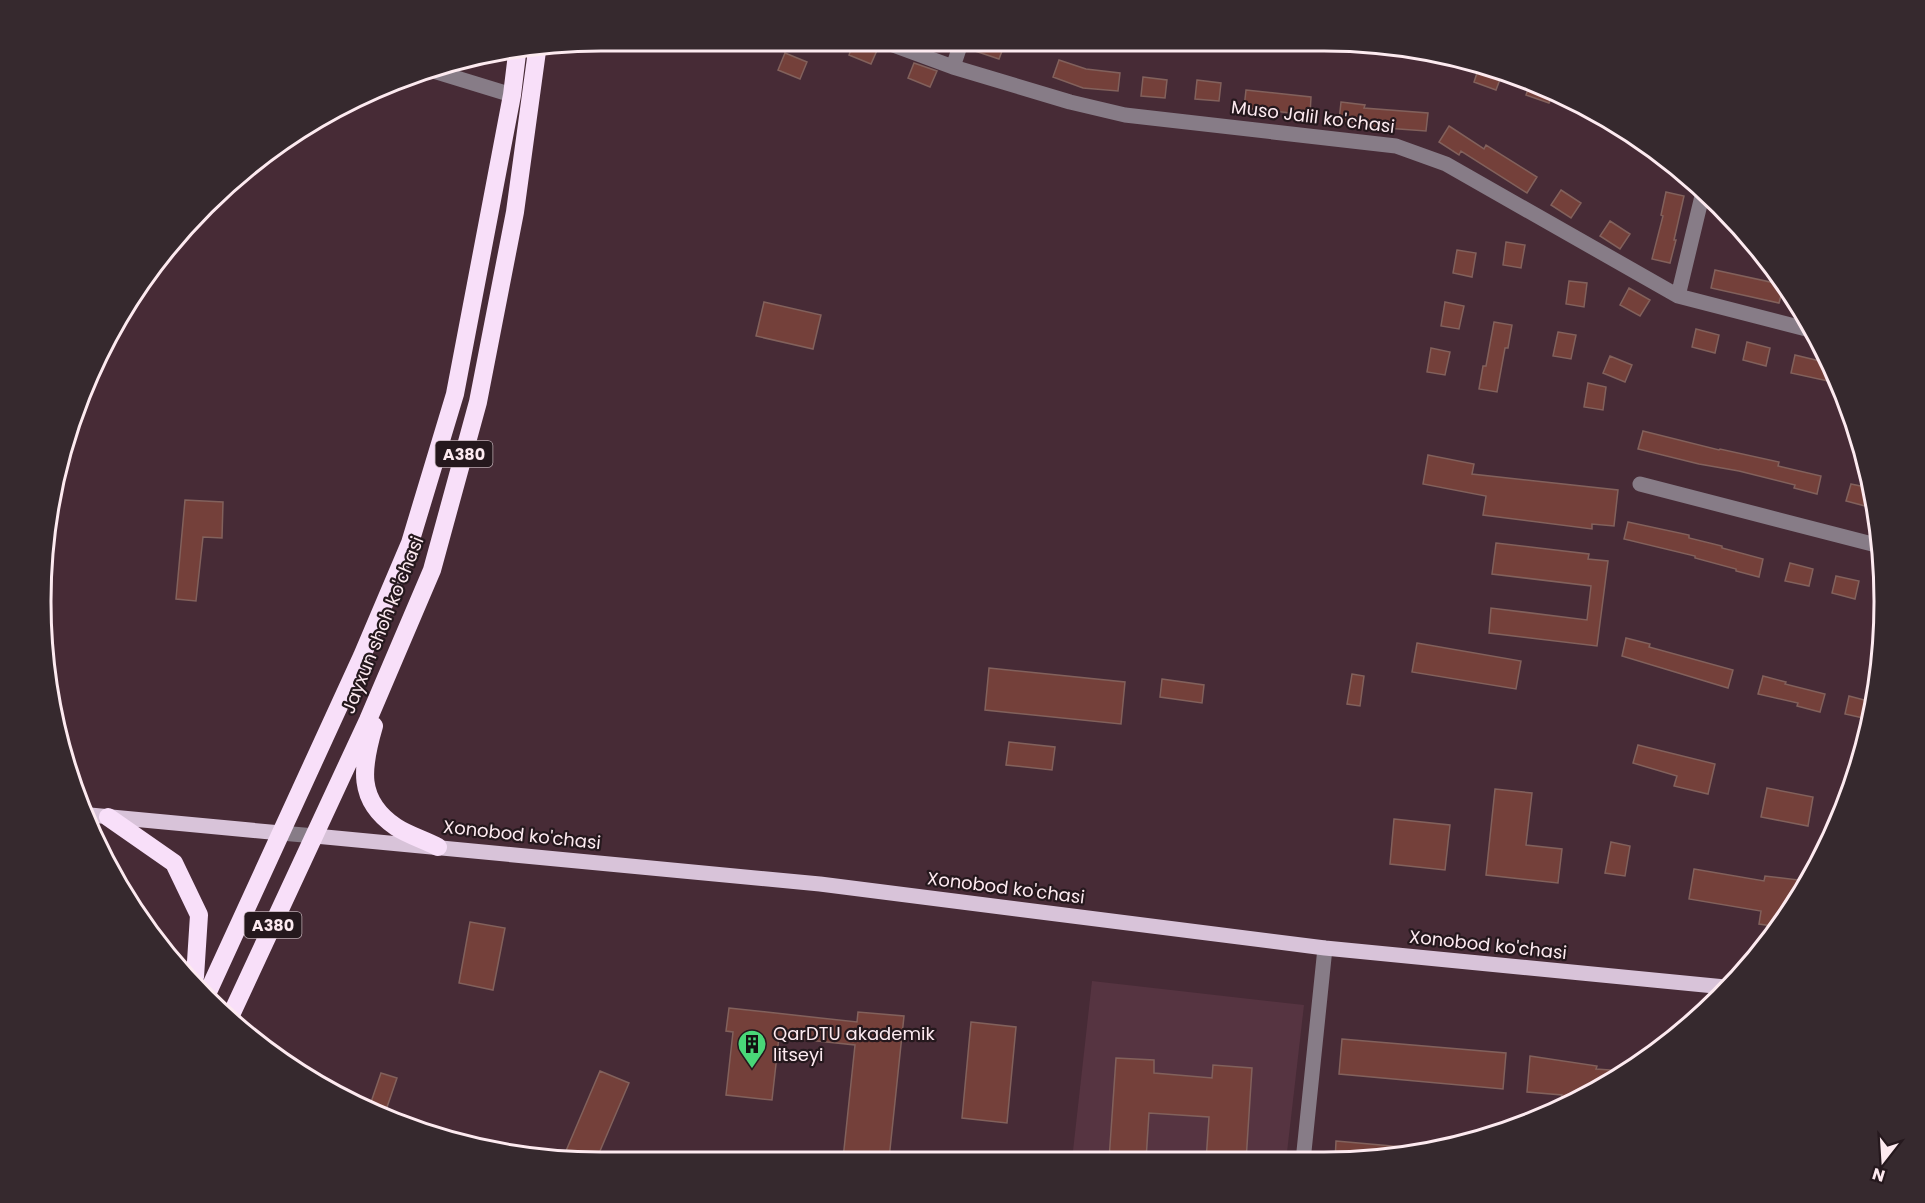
<svg xmlns="http://www.w3.org/2000/svg" width="1925" height="1203" viewBox="0 0 1925 1203" font-family="Poppins,sans-serif">
<style>
.built{fill:#563441}
.building{fill:#74403a;stroke:#82615c;stroke-width:1.5}
.lines{fill:none;stroke-linecap:round;stroke-linejoin:round}
.minor{stroke:#877c87;stroke-width:15}
.major{stroke:#d8c3d9;stroke-width:15}
.highway{stroke:#f8dff9;stroke-width:18}
.labels{text-anchor:middle;stroke-width:4.5;stroke-linejoin:round;paint-order:stroke}
.shield{fill:#25181d;stroke:#bcabb1;stroke-width:1.5}
.shield-label{font-size:16px;font-weight:bold;fill:#fdeaf0}
.street-label{font-size:18px;fill:#fdeaf0;stroke:#25181d}
.poi-label{font-size:18px;fill:#fdeaf0;stroke:#25181d;text-anchor:start}
.rim{fill:none;stroke:#fdeaf0;stroke-width:3}
</style>
<rect width="100%" height="100%" fill="#472b36"/>
<path class="built" d="M1092,981L1304,1005L1286,1161L1072,1160Z"/>
<path class="building" d="M854,42H866L877,46L878,48L871,64L849,55Z
M971,43H1005L999,59L969,49Z
M785,53L807,62L800,79L778,70Z
M1059,60L1086,69L1120,73L1118,91L1083,88L1053,77Z
M914,63L937,71L930,87L908,78Z
M1479,67L1502,74L1496,90L1474,82Z
M1143,77L1167,80L1165,98L1141,96Z
M1197,80L1221,83L1219,101L1195,99Z
M1531,81L1553,92L1549,103L1526,95Z
M1246,90L1311,97L1310,115L1244,108Z
M1341,102L1365,105L1364,108L1428,113L1426,131L1372,127L1373,124L1339,121Z
M1449,126L1484,149L1486,145L1537,177L1527,193L1461,151L1459,155L1439,142Z
M1561,190L1581,203L1571,218L1551,205Z
M1666,192L1684,196L1674,240H1676L1670,263L1652,259L1663,216L1661,215Z
M1610,221L1630,234L1620,249L1600,236Z
M1506,242L1525,245L1521,268L1503,265Z
M1457,250L1476,253L1472,277L1453,273Z
M1715,270L1784,285L1779,303L1711,288Z
M1569,281L1587,283L1584,307L1566,304Z
M1629,288L1650,300L1640,316L1620,305Z
M764,302L821,315L813,349L756,336Z
M1445,302L1464,306L1459,329L1441,326Z
M1494,322L1512,325L1508,348H1505L1497,392L1479,389L1483,366H1486Z
M1696,329L1719,335L1715,353L1692,347Z
M1558,332L1576,335L1571,359L1553,356Z
M1747,342L1770,348L1766,366L1743,360Z
M1431,348L1450,352L1445,375L1427,372Z
M1795,355L1828,363L1837,383L1791,373Z
M1610,356L1632,365L1625,382L1603,373Z
M1588,383L1606,387L1603,410L1584,407Z
M1643,431L1719,450L1720,449L1779,462L1778,466L1821,476L1817,494L1794,488L1795,485L1739,471L1699,464L1638,449Z
M1428,455L1474,464L1472,474L1618,490L1614,526L1592,524V529L1483,515L1486,496L1423,484Z
M1851,484L1870,488L1872,496L1869,507L1846,501Z
M185,500L223,502L222,538L203,537L196,601L176,599Z
M1628,522L1689,535V538L1722,546V548L1763,559L1759,577L1736,571V569L1695,558V556L1624,539Z
M1496,543L1589,554L1588,559L1608,561L1597,646L1489,633L1491,608L1587,620L1591,586L1492,574Z
M1790,563L1813,569L1809,586L1785,581Z
M1836,576L1859,581L1855,599L1832,593Z
M1626,638L1650,644L1649,647L1733,670L1728,688L1622,656Z
M1417,643L1521,661L1516,689L1412,672Z
M989,668L1125,682L1121,724L985,710Z
M1352,674L1364,676L1360,706L1347,704Z
M1763,676L1786,682L1785,684L1825,694L1820,712L1797,706L1798,703L1758,694Z
M1162,679L1204,685L1202,703L1160,697Z
M1849,696L1872,702L1868,719L1845,714Z
M1009,742L1055,747L1052,770L1006,765Z
M1638,745L1715,764L1708,794L1674,786L1677,776L1633,763Z
M1767,788L1813,797L1808,826L1761,817Z
M1495,789L1532,793L1526,845L1562,849L1558,883L1486,875Z
M1394,819L1450,825L1445,870L1390,864Z
M1611,842L1630,846L1625,876L1605,873Z
M1694,869L1764,881L1765,876L1807,881L1779,927L1759,924L1761,911L1689,899Z
M470,922L505,928L493,990L459,983Z
M729,1008L857,1022L858,1012L904,1016L889,1159H843L855,1045L779,1037L772,1100L726,1095L733,1032L726,1031Z
M971,1022L1016,1027L1007,1123L962,1118Z
M1342,1039L1506,1053L1503,1089L1339,1074Z
M1530,1056L1597,1066L1596,1069L1625,1071L1580,1100L1561,1098L1562,1095L1527,1092Z
M1116,1058L1154,1060V1073L1212,1078L1213,1065L1252,1068L1246,1161H1206L1209,1117L1149,1113L1146,1160H1109Z
M600,1071L629,1083L597,1158H563Z
M381,1073L397,1078L385,1113L369,1108Z
M1336,1141L1414,1148V1152L1361,1161H1335Z"/>
<g class="lines">
<path class="minor" d="M885,42L953,67L1070,102L1125,115L1396,146L1446,164L1678,296L1814,331
M953,67L961,43
M427,69L512,95
M1678,296L1703,192
M1640,484L1880,546
M281,833L315,836
M1303,1161L1325,948"/>
<path class="major" d="M90,815L281,833
M315,836L820,884L1325,948L1725,987"/>
<path class="highway" d="M374,726C362,767 356,800 396,827C408,835 425,840 438,847
M108,817L174,863L199,915L195,977
M208,992L362,656L410,543L455,394L512,95L517,54
M231,1015L368,720L432,570L478,402L515,212L537,51"/>
</g>
<defs>
<g id="building-pin" transform="scale(1.5)"><path d="M0 17L-7.5 6A9.5 9.5 0 1 1 7.5 6Z" fill="#49d778" stroke="#25181d"/><path d="M-4-6H4V6H1V3H-1V6H-4ZM-2.5-4.3h1.7v1.8h-1.7ZM.8-4.3h1.7v1.8H.8ZM-2.5-1h1.7V.8h-1.7ZM.8-1h1.7V.8H.8Z" fill="#111"/></g>
</defs>
<g fill-rule="evenodd">
<use href="#building-pin" x="752" y="1044"/>
</g>
<g class="labels">
<g class="shield">
<rect x="435.5" y="441" width="57" height="26" rx="4.5"/>
<rect x="244.5" y="912" width="57" height="26" rx="4.5"/>
</g>
<g class="shield-label">
<text x="464" y="460">A380</text>
<text x="273" y="931">A380</text>
</g>
<g class="street-label">
<text transform="translate(1313 117) rotate(7)" y="6">Muso Jalil ko'chasi</text>
<text transform="translate(383 625) rotate(-68)" y="6">Jayxun shoh ko'chasi</text>
<text transform="translate(522 835) rotate(6)" y="6">Xonobod ko'chasi</text>
<text transform="translate(1006 888) rotate(7)" y="6">Xonobod ko'chasi</text>
<text transform="translate(1488 945) rotate(6)" y="6">Xonobod ko'chasi</text>
</g>
<g class="poi-label">
<text x="773" y="1040">QarDTU akademik<tspan x="773" dy="21">litseyi</tspan></text>
</g>
</g>
<path d="M0 0H1925V1203H0ZM601 51H1324A550 550 0 0 1 1874 601V602A550 550 0 0 1 1324 1152H601A550 550 0 0 1 51 602V601A550 550 0 0 1 601 51Z" fill="#36292e" fill-rule="evenodd"/>
<path class="rim" d="M601 51H1324A550 550 0 0 1 1874 601V602A550 550 0 0 1 1324 1152H601A550 550 0 0 1 51 602V601A550 550 0 0 1 601 51Z"/>
<g transform="translate(1883 1161) rotate(197)" stroke="#25181d" stroke-width="4.5" paint-order="stroke">
<path d="M0-4.5L10 22L0 15L-10 22Z" fill="#fdeaf0"/>
<text y="-9" font-size="16" font-weight="bold" text-anchor="middle" fill="#fdeaf0">N</text>
</g>
</svg>
